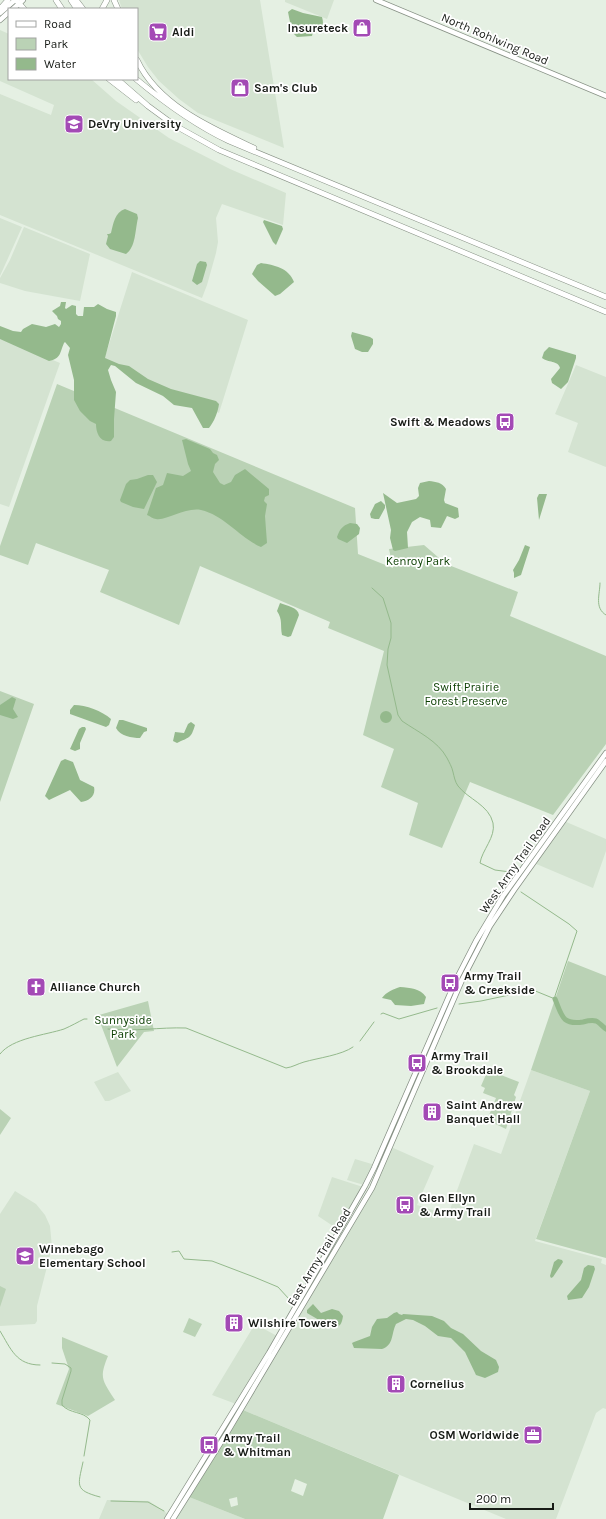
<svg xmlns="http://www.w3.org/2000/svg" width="606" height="1519" viewBox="0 0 606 1519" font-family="Karla,sans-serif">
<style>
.built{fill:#d4e3d1}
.green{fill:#bad2b5;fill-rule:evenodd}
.water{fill:#94b98c}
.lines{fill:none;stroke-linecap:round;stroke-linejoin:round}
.stream{stroke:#94b98c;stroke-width:1}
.river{stroke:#94b98c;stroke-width:5}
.major-casing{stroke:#879185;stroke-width:6}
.highway-casing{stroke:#879185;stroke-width:6}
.major{stroke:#fff;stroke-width:4.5}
.highway{stroke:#fff;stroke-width:5}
.labels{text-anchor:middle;stroke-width:3.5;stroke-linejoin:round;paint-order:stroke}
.poi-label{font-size:12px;font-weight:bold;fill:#171b16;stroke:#fff;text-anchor:start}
.street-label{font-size:12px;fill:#171b16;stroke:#fff}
.park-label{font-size:12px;fill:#0a3e00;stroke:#fff}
</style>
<rect width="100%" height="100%" fill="#e5f0e3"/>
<path class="built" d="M119,0H260L284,148L198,113L179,99L159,81L148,67L137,49V9H122Z
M285,0H334L327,19L285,2Z
M0,30L9,34V79H91L116,101L169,138L230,169L286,193L283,225L222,204L216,218L218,242L216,253L207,285L202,298L0,215V94L51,115L54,105L0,81Z
M0,218L22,227L0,276Z
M24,227L90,254L80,301L25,291L0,283V278L10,260Z
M132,272L248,320L219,413L104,360Z
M0,338L60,363L9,507L0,504Z
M576,365L606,377V467L568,452L578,423L555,414Z
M564,821L606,839V851L593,888L534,863Z
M531,1070L590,1091L535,1241L602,1259L601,1263L606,1265V1409L603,1408L596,1413L556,1519H506L243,1410L359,1212L391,1147L434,1166L417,1205L448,1215L474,1144L501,1154Z
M118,1072L131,1091L109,1101H105L94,1082Z
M355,1159L375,1165L364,1185L347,1180Z
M332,1177L363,1187L339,1230L318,1216Z
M15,1191L36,1204L45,1215L50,1226L52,1247L37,1306V1321L35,1324L0,1326V1214Z
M255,1324L277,1336L236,1404L212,1395Z
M189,1497L245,1519H176Z
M107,1500L149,1501L168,1514L165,1519H99Z"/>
<path class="green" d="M57,384L355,508L358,554L393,568L389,549L424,545L446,564L518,592L510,616L606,656V744L553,815L470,782L442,848L409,835L418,803L381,787L394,749L363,735L384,651L328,628L330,622L200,566L179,625L100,592L109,570L36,543L28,565L0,555V546Z
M0,691L34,704L0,802Z
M568,961L606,976V1258L536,1239L590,1091L531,1070Z
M148,1001L154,1031L144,1032L117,1067L98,1017L99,1015Z
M488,1070L519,1082L514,1095L516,1097L506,1129L487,1120L496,1098L483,1093L485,1088L481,1086Z
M0,1109L11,1118L0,1135Z
M0,1286L6,1289L0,1307Z
M189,1318L202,1324L195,1337L183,1332Z
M62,1337L108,1356C99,1378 102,1380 115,1400L88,1416L56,1404L69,1369L62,1348Z
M243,1410L399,1475L383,1519H245L189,1497ZM295,1479L307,1484L303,1496L291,1491ZM237,1497L238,1505L231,1507L229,1499Z"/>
<path class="water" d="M292,9L303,13L322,17C324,24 323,27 317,32H313L312,36L297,37L292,32L288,12Z
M125,209L137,214L138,218C135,230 136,247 126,254L110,249L106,244L108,236L107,234H109L111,233C113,224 115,212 125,209Z
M264,220L282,226L283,229L276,245L273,242L263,222Z
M200,261L206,262L207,265L202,282L197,285L192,281L197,264Z
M261,263C274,265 289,268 294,282L280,294L275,296L274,295L258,281L252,274L257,265Z
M61,302H66L65,308L66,309L72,305L76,306V314L78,316H83L84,307H94L98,304L107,309L116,312V316L105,358L119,364L129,366L148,379L171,389L216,401L219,404C218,412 214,422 209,428H203L192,408L174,405L163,396L136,383L115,366L111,365L108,370L111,380L116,392L114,419V437L111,441C100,443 96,433 96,424L90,421L80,411L74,400V380L68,355L70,348L65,342L64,343C60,352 61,359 49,361L0,339V326L13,331L21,332L23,329L32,324L46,327L55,324L59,327L61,324V321L58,319L57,316L52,311L60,306Z
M352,332L370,337L373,339V344L368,352H362L355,349L351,336Z
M549,347L576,355V358L568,382L561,389L552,383L551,379L560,368C558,360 548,363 542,358L544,352Z
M186,439L210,449L213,453L217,455L219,460L215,464L213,472L220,483L224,485L231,482L235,475L245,469L269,489V495L265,497L264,501L267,504L265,516L267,543L261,547C240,538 224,515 201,510C185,507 167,521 156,519C153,519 150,516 147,515L156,488L163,485L167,473L183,476L191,471L188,464L182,440Z
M148,475H153L157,482L144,509L133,507L121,502L120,500L126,484L130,480L137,479Z
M429,481C436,482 442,482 446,489L444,500L445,503L458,508L459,517L455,519L447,516L441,528L431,527L430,520L420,517L412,522L407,532L408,548L395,551L393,550L390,538L391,530L383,493L397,503L416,499L419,496L418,488L420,483Z
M539,494H547L539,520L537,498Z
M381,501L385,505V508L379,519H375L371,518L370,514L375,504Z
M350,523L357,524L360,528L359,534L347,543L338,539L337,537C340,529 342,526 350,523Z
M525,545L530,547L521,575L514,578V573L513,570L519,560Z
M280,603C287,606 298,607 299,615L291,636L288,637L282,635C280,625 283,620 277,611Z
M12,697L16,699L13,709L18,717L13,719L0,715V705Z
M74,705C86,705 102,711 111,719L109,725L106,727L70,714V710Z
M380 717a6 6 0 1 1 12 0a6 6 0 1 1-12 0Z
M119,720H123L147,728V731L144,732L140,738C132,738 120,736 116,728Z
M191,722L195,725C191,739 189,737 177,743L173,741L175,732L184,733L188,724Z
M82,727H85L86,729L80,743V749L75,751L70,749L79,729Z
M65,759L73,762L80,780L94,787C96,796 89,801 81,802L70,790L49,800L45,796L61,761Z
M400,987C410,988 420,988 426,997L424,1004L411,1006L395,1005L391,1000L382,998C386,992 394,989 400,987Z
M558,1259L562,1260L563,1262L553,1277L551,1278L550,1276L554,1262Z
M588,1265L594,1266L595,1269L589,1287L582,1298L568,1300L567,1296L581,1280L584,1268Z
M313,1304L321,1313L332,1309L339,1311L343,1316C341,1333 330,1328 323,1319L319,1320L307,1313V1310Z
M397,1312L399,1314L402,1315L403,1314L432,1316L444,1321L451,1328L463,1334L481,1351L496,1360L499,1367L498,1372L485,1378L476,1375L465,1352L451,1338L438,1336L425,1326L413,1320L406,1319L396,1324C391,1334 394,1345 382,1349L354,1348L352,1343L354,1342L370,1336L372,1327L377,1319L387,1318L394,1313Z"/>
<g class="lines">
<path class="stream" d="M600,583C600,594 594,608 606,615
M372,588L383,598L391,623V638L388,649L387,665L398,715L402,721C418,732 438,741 447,758C449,762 452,767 453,772C454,776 455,782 458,786C468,799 489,805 493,823C496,837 482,850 480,863L495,870L510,872L512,873
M459,1004L481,1001L533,990L555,999V996L577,931L569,924L521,892
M381,1014L383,1013L399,1019L437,1008
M108,1029C134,1032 160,1027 186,1028L286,1068C293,1067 297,1064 304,1062C318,1058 342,1055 353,1047
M360,1041L374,1022
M0,1054C12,1038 46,1035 64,1029C71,1026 78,1022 84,1019H87
M172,1252L179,1251L184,1259L212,1261L254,1277L278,1287L289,1299
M0,1331C11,1349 16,1365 40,1365
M52,1363L65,1364L71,1368V1371L62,1400V1405C70,1414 83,1411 90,1420L84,1456
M83,1462C78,1486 74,1490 100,1497
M111,1501L148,1502L164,1511"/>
<path class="river" d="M555,999C562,1016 562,1025 583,1022C587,1021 592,1020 596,1021C599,1022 603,1027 606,1029"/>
<g class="major-casing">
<path id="major" d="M376,0L606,96
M13,9L23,0
M0,13L15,0
M0,20L9,12
M167,1519L269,1353L365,1186L374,1168L457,978L476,941L503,896L606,753
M173,1519L228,1431L372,1188L462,980L490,926L514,890L606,761"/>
</g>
<g class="highway-casing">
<path id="highway" d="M16,0L24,9
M56,0L62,9
M71,0L77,9
M76,0L83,9
M114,0L118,9
M0,9L8,0
M102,9L107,0
M137,60C158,105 211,128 254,148
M109,79L136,100
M117,79L148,106L174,125L219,150L606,312
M136,79C165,103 195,125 229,141L606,297"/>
</g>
<use href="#major" class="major"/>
<use href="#highway" class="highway"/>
</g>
<defs>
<g id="shop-square" transform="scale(1)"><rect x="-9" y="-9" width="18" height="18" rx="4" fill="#a34ab5" stroke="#fff"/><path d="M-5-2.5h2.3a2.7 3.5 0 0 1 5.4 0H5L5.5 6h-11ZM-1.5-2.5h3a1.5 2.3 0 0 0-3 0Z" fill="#fff"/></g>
<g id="supermarket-square" transform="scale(1)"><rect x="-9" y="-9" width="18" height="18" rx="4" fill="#a34ab5" stroke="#fff"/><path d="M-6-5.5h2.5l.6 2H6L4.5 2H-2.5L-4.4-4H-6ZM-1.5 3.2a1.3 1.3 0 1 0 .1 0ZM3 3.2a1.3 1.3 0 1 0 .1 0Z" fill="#fff"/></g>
<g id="university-square" transform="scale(1)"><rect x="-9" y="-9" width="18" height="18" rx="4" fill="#a34ab5" stroke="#fff"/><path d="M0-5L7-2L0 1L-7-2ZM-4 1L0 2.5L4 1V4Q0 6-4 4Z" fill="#fff"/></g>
<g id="bus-square" transform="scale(1)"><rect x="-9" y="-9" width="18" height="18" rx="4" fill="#a34ab5" stroke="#fff"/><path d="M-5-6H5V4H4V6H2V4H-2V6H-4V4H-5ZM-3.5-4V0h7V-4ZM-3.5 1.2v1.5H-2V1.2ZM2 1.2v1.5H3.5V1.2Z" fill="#fff"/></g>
<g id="church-square" transform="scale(1)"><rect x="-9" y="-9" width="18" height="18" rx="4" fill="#a34ab5" stroke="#fff"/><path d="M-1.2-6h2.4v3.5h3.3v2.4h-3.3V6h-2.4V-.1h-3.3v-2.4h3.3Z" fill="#fff"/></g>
<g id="building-square" transform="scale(1)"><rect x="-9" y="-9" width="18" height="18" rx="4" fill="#a34ab5" stroke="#fff"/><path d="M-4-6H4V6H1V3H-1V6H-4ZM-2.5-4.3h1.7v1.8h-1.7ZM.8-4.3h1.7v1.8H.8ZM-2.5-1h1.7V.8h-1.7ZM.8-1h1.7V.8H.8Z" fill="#fff"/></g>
<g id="school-square" transform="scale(1)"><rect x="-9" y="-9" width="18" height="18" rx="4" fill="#a34ab5" stroke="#fff"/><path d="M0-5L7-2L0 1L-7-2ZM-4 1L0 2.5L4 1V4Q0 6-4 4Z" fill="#fff"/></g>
<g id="office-square" transform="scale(1)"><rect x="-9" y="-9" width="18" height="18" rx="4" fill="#a34ab5" stroke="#fff"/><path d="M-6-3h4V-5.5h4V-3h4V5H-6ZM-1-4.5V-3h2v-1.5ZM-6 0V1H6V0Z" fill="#fff"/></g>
</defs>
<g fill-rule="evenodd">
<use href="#shop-square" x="362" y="28"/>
<use href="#supermarket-square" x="158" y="32"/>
<use href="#shop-square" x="240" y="88"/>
<use href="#university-square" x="74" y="124"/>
<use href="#bus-square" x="505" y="422"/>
<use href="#bus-square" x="450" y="983"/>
<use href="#church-square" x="36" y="987"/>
<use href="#bus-square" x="417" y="1063"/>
<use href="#building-square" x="432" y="1112"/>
<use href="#bus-square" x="405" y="1205"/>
<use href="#school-square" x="25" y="1256"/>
<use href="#building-square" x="234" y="1323"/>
<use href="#building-square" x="396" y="1384"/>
<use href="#office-square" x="533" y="1435"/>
<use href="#bus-square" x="209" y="1445"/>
</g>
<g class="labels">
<g class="poi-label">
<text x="348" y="32" text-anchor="end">Insureteck</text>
<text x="172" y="36">Aldi</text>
<text x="254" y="92">Sam's Club</text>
<text x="88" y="128">DeVry University</text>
<text x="491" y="426" text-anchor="end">Swift &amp; Meadows</text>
<text x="464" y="980">Army Trail<tspan x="464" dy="14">&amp; Creekside</tspan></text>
<text x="50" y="991">Alliance Church</text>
<text x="431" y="1060">Army Trail<tspan x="431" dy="14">&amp; Brookdale</tspan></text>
<text x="446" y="1109">Saint Andrew<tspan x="446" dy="14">Banquet Hall</tspan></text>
<text x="419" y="1202">Glen Ellyn<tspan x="419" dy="14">&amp; Army Trail</tspan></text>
<text x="39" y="1253">Winnebago<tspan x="39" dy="14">Elementary School</tspan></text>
<text x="248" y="1327">Wilshire Towers</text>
<text x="410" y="1388">Cornelius</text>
<text x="519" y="1439" text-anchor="end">OSM Worldwide</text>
<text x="223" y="1442">Army Trail<tspan x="223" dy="14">&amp; Whitman</tspan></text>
</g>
<g class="street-label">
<text transform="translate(495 39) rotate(23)" y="4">North Rohlwing Road</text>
<text transform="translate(515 865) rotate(-55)" y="4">West Army Trail Road</text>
<text transform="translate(319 1257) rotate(-59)" y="4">East Army Trail Road</text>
</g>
<g class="park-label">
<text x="418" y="565">Kenroy Park</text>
<text x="466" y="691">Swift Prairie<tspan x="466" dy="14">Forest Preserve</tspan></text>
<text x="123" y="1024">Sunnyside<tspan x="123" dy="14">Park</tspan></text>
</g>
</g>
<rect x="8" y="8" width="130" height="72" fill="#ffffff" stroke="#a2a4a2"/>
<rect x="16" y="21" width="20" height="6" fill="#ffffff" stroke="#a2a4a2"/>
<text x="44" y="28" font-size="12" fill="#171b16">Road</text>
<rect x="16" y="38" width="20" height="12" fill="#bad2b5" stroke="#a2a4a2"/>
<text x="44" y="48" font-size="12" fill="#171b16">Park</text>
<rect x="16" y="58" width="20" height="12" fill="#94b98c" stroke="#a2a4a2"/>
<text x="44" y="68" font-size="12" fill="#171b16">Water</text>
<path d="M470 1503v6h83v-6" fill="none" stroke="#171b16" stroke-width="2"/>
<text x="476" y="1503" font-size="12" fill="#171b16" stroke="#ffffff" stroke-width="3" paint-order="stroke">200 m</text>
</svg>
